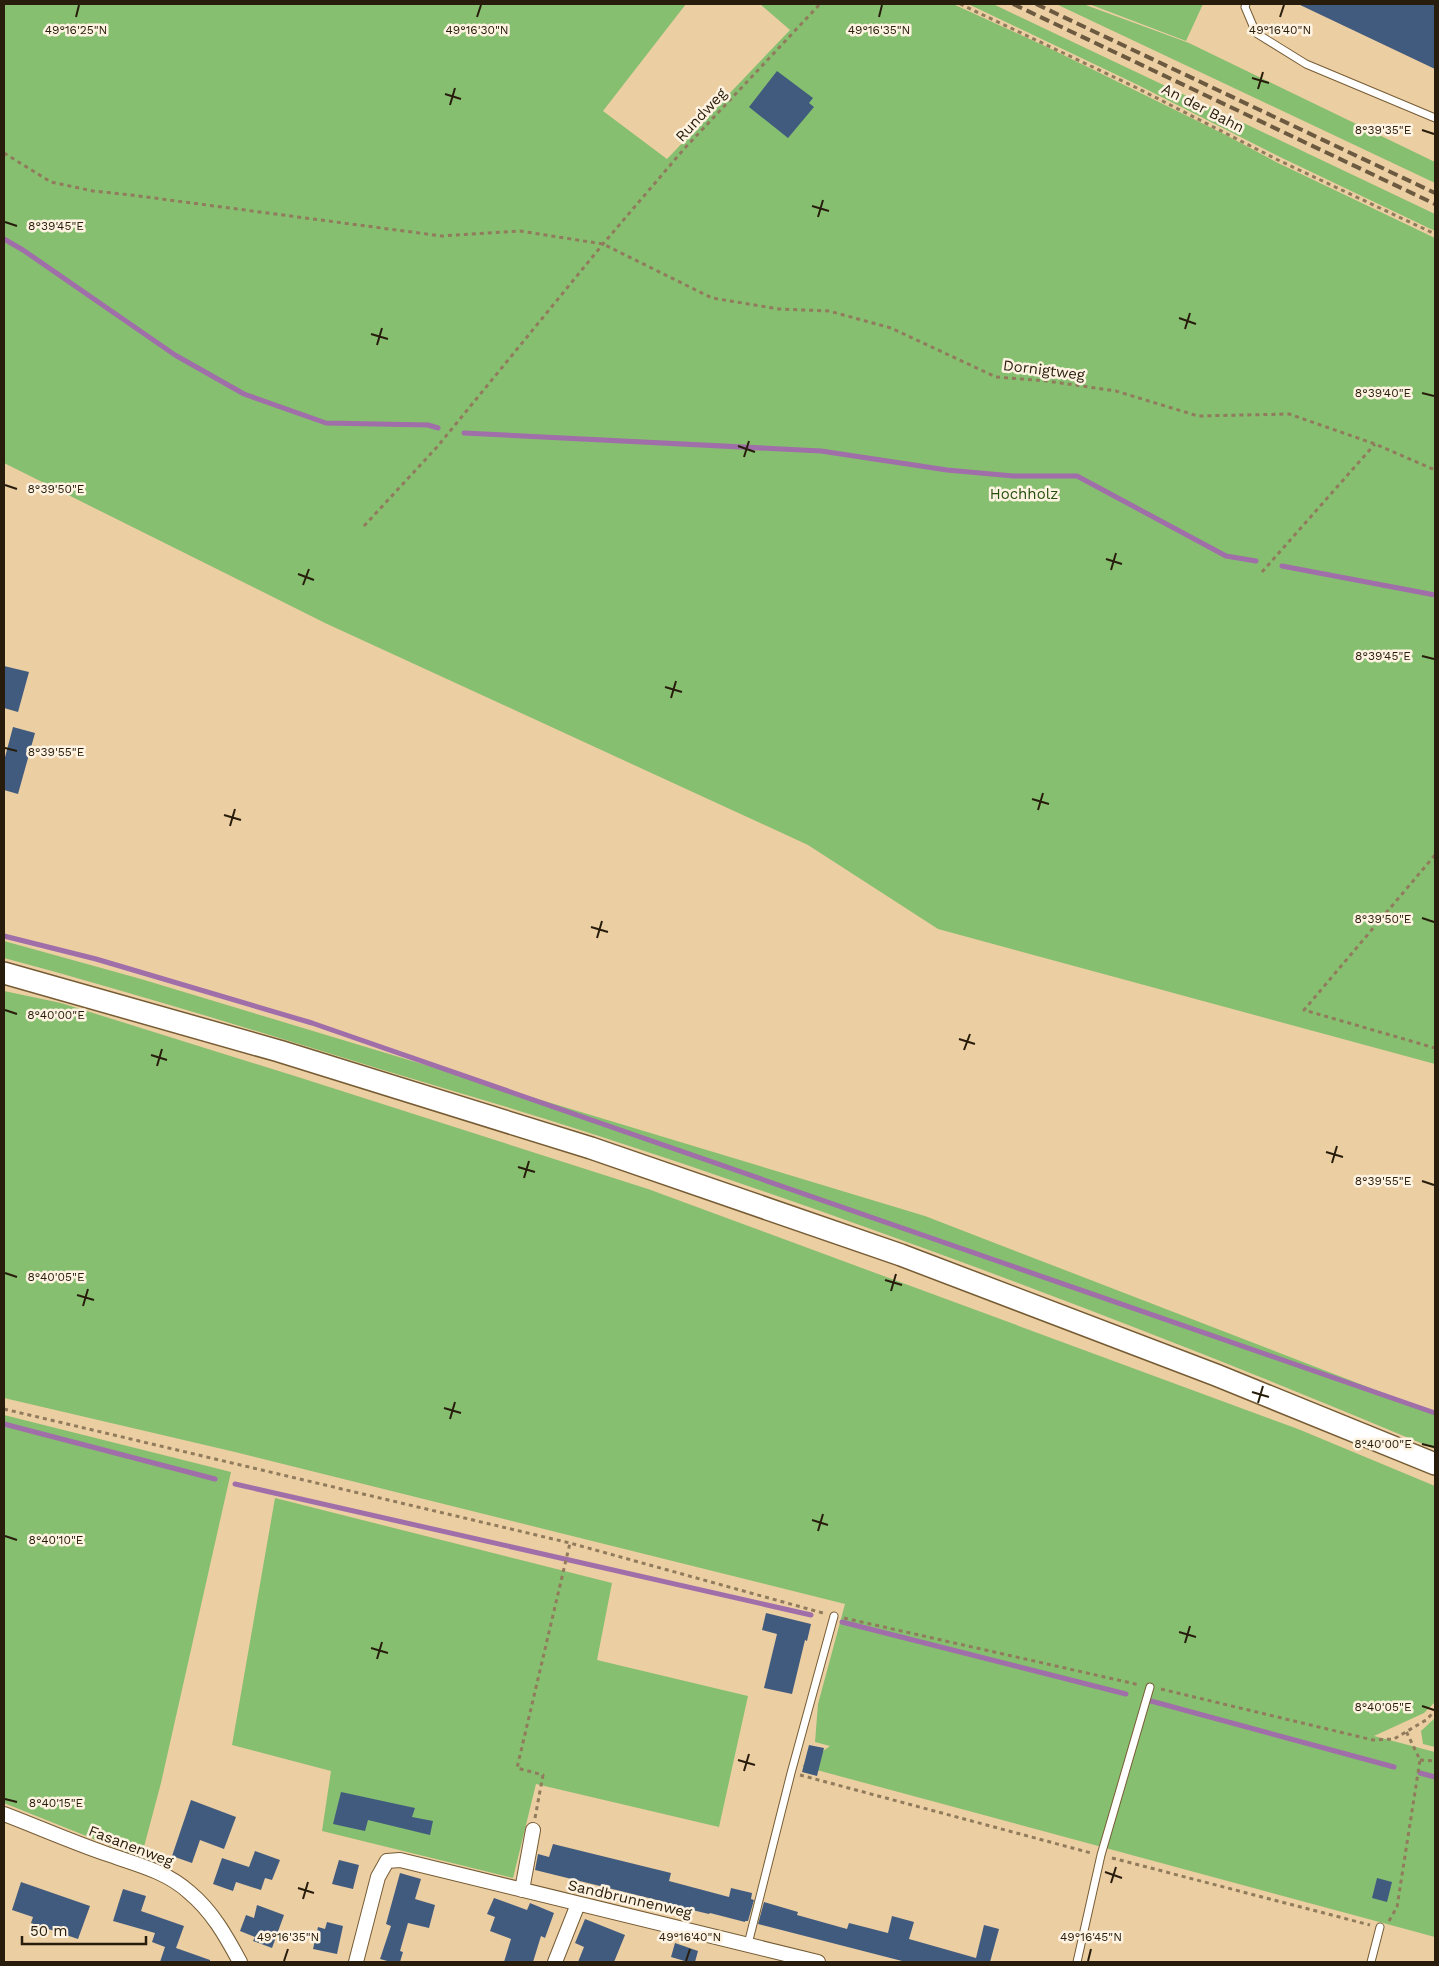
<svg xmlns="http://www.w3.org/2000/svg" width="1439" height="1966" viewBox="0 0 1439 1966" font-family="'Work Sans',sans-serif">
<style>
.green{fill:#87bf70}
.lines{fill:none;stroke-linecap:round;stroke-linejoin:round}
.stream{stroke:#a06ea9;stroke-width:5}
.building{fill:#415b7e}
.service-casing{stroke:#765c34;stroke-width:9}
.minor-casing{stroke:#765c34;stroke-width:16}
.primary-casing{stroke:#765c34;stroke-width:24}
.path{stroke:#917b5d;stroke-width:3;stroke-dasharray:4 4;stroke-linecap:butt}
.service{stroke:#fff;stroke-width:7}
.minor{stroke:#fff;stroke-width:14}
.primary{stroke:#fff;stroke-width:21}
.rail{stroke:#6c5a40;stroke-width:4;stroke-dasharray:10 5;stroke-linecap:butt}
.ticks{fill:none;stroke:#281d0c;stroke-width:2}
.labels{text-anchor:middle;stroke-width:5;stroke-linejoin:round;paint-order:stroke}
.street-label{font-size:15px;fill:#281d0c;stroke:#fef2e1}
.park-label{font-size:15px;fill:#244f0d;stroke:#fef2e1}
.ticks-label{font-size:12px;text-anchor:middle;fill:#281d0c;stroke:#fef2e1;stroke-width:5;stroke-linejoin:round;paint-order:stroke}
</style>
<rect width="100%" height="100%" fill="#eccea3"/>
<path class="green" d="M4,4H686L603,111L667,159L790,30L760,4H953L1047,47L1224,134L1276,162L1435,238V1064L938,929L808,845L325,623L4,463Z
M968,4H993L1435,214V231L1280,157L1138,85Z
M1056,4H1083L1189,43L1435,162V183Z
M1089,4H1203L1186,41Z
M4,941L141,979L925,1216L1435,1413V1449C1162,1334 884,1229 602,1137C529,1113 456,1092 383,1070C257,1031 131,992 4,958Z
M4,991L61,1003L298,1077L648,1189L1298,1429L1435,1486V1702L1424,1713L1374,1736L1435,1752V1937L802,1766L830,1746L815,1742L818,1704L845,1604L235,1452L4,1398Z
M4,1415L231,1472L161,1783L141,1858L4,1803Z
M275,1498L612,1583L597,1660L748,1696L719,1827L536,1784L513,1878L322,1831L331,1771L232,1745Z
M1435,1718V1747L1423,1744L1421,1731Z"/>
<g class="lines">
<path class="stream" d="M4,239L23,250L175,355L244,394L326,423L428,425L438,428
M464,433L821,451L947,470L1013,476H1077L1226,556L1256,561
M1282,566L1435,595
M4,936L96,959L312,1023L1435,1413
M4,1424L215,1479
M235,1484L811,1615
M842,1622L1126,1694
M1151,1701L1394,1767
M1420,1773L1435,1777"/>
</g>
<path class="building" d="M1298,4H1435V69Z
M777,71L813,98L809,103L814,107L788,138L749,107Z
M4,666L29,672L18,712L4,708Z
M13,727L35,733L18,794L4,790V761Z
M766,1613L811,1624L807,1641L805,1640L792,1694L764,1688L777,1634L762,1630Z
M809,1745L824,1748L817,1776L802,1772Z
M341,1792L415,1808L412,1817L433,1821L430,1835L368,1820L365,1831L333,1824Z
M191,1800L236,1817L224,1849L200,1840L192,1863L172,1856Z
M553,1844L671,1873L669,1881L729,1897L731,1888L752,1893L751,1899L754,1900L748,1921H745V1922L710,1913L709,1914L692,1910V1912L664,1904L665,1902L535,1870L538,1854L549,1857Z
M255,1851L280,1860L272,1880L265,1878L261,1890L236,1882L233,1891L213,1884L222,1858L249,1867Z
M339,1860L359,1865L353,1889L332,1884Z
M400,1873L421,1879L415,1899L435,1905L429,1928L408,1923L400,1951L403,1952L400,1962H391L380,1959L391,1926L386,1924Z
M1377,1878L1392,1882L1387,1902L1372,1898Z
M21,1882L90,1906L78,1939L31,1923L33,1917L12,1910Z
M123,1889L146,1896L141,1911L184,1926L176,1948L210,1960V1962H160L165,1947L152,1942L155,1933L113,1921Z
M494,1898L527,1910L530,1903L554,1913L545,1938L541,1936L533,1962H504L511,1939L490,1931L495,1917L487,1914Z
M764,1902L798,1912L797,1915L847,1929L849,1923L888,1933L892,1916L914,1922L909,1939L976,1958L984,1925L999,1929L990,1962H906L758,1924Z
M257,1905L284,1915L272,1948L253,1941L255,1937L240,1931L246,1915L254,1918Z
M585,1919L625,1935L614,1962H578L584,1947L575,1943Z
M327,1922L343,1926L337,1954L313,1949L318,1927L325,1929Z
M675,1943L698,1951L695,1962H688L671,1957Z"/>
<g class="lines">
<g class="service-casing">
<path id="service" d="M1246,4L1245,7L1256,33L1306,64L1435,118
M748,1944L791,1773L834,1616
M1077,1962L1101,1855L1150,1687
M1371,1962L1380,1927"/>
</g>
<g class="minor-casing">
<path id="minor" d="M4,1814C38,1827 72,1842 107,1854C135,1864 166,1871 189,1892C212,1911 226,1936 240,1962
M522,1890L533,1830
M356,1962L378,1877L387,1861L400,1860L818,1962
M555,1962L578,1904"/>
</g>
<g class="primary-casing">
<path id="primary" d="M4,973L279,1051L591,1148L901,1255L1216,1375L1435,1464"/>
</g>
<path class="path" d="M960,4L1137,88L1278,160L1435,234
M4,153L51,182L93,191L131,195L442,236L520,231L603,244L712,298L779,309L829,311L891,328L996,377L1047,381L1116,391L1198,416L1289,414L1375,444L1435,470
M364,526L437,447L603,244L684,149L820,4
M1262,572L1375,444
M1435,855L1304,1010L1435,1048
M4,1409L570,1543L823,1613
M844,1618L1140,1685
M1161,1689L1373,1740L1394,1739L1426,1720L1435,1711
M1420,1760L1435,1761
M800,1775L1091,1853
M535,1818L543,1775L517,1768L570,1543
M1112,1858L1370,1925
M1389,1921L1397,1907L1420,1760L1406,1731"/>
<use href="#service" class="service"/>
<use href="#minor" class="minor"/>
<use href="#primary" class="primary"/>
<path class="rail" d="M1013,4L1435,204
M1036,4L1435,193"/>
</g>
<path class="ticks" d="M76,17L79,5M477,17L481,5M879,17L882,5M1280,17L1284,5M1252,78L1269,83M1258,89L1263,72M445,94L461,99M450,105L455,88M1422,130L1434,134M812,206L829,211M818,217L823,200M5,222L17,226M1179,318L1196,324M1185,329L1190,313M371,334L388,339M377,345L382,328M1422,393L1434,396M738,446L755,452M744,457L749,441M5,485L17,489M1106,559L1122,564M1111,570L1116,553M298,574L314,580M303,585L309,569M1422,656L1434,659M665,687L682,692M671,698L676,681M5,748L17,751M1032,799L1049,804M1038,810L1043,793M224,815L241,820M230,826L235,809M1422,918L1434,922M591,927L608,932M597,938L602,921M5,1010L17,1014M959,1039L975,1044M964,1050L970,1034M151,1055L167,1060M157,1066L162,1049M1326,1152L1343,1157M1332,1163L1337,1146M518,1167L535,1172M524,1178L529,1161M1422,1181L1434,1185M5,1273L17,1277M885,1280L902,1285M891,1291L896,1274M77,1295L94,1300M83,1306L88,1289M1252,1392L1269,1397M1258,1403L1263,1386M444,1408L461,1413M450,1419L455,1402M1422,1444L1434,1447M812,1520L828,1525M818,1531L823,1514M5,1536L17,1540M1179,1632L1196,1637M1185,1643L1190,1626M371,1648L388,1653M377,1659L382,1642M1422,1706L1434,1710M738,1760L755,1765M744,1771L749,1754M5,1799L17,1802M1105,1872L1122,1878M1111,1883L1116,1867M298,1888L314,1893M303,1899L308,1882M284,1961L288,1949M686,1961L690,1949M1088,1961L1091,1949"/>
<g class="labels">
<g class="street-label">
<text transform="translate(1203 108) rotate(27)" y="5">An der Bahn</text>
<text transform="translate(701 115) rotate(-47)" y="5">Rundweg</text>
<text transform="translate(1044 370) rotate(7)" y="5">Dornigtweg</text>
<text transform="translate(131 1846) rotate(21)" y="5">Fasanenweg</text>
<text transform="translate(630 1899) rotate(13)" y="5">Sandbrunnenweg</text>
</g>
<g class="park-label">
<text x="1024" y="499">Hochholz</text>
</g>
</g>
<g class="ticks-label">
<text x="76" y="34">49°16'25"N</text>
<text x="477" y="34">49°16'30"N</text>
<text x="879" y="34">49°16'35"N</text>
<text x="1280" y="34">49°16'40"N</text>
<text x="1383" y="134">8°39'35"E</text>
<text x="56" y="230">8°39'45"E</text>
<text x="1383" y="397">8°39'40"E</text>
<text x="56" y="493">8°39'50"E</text>
<text x="1383" y="660">8°39'45"E</text>
<text x="56" y="756">8°39'55"E</text>
<text x="1383" y="923">8°39'50"E</text>
<text x="56" y="1019">8°40'00"E</text>
<text x="1383" y="1185">8°39'55"E</text>
<text x="56" y="1281">8°40'05"E</text>
<text x="1383" y="1448">8°40'00"E</text>
<text x="56" y="1544">8°40'10"E</text>
<text x="1383" y="1711">8°40'05"E</text>
<text x="56" y="1807">8°40'15"E</text>
<text x="288" y="1941">49°16'35"N</text>
<text x="690" y="1941">49°16'40"N</text>
<text x="1091" y="1941">49°16'45"N</text>
</g>
<rect width="1439" height="1966" fill="none" stroke="#281d0c" stroke-width="10"/>
<path d="M22 1936v8h124v-8" fill="none" stroke="#281d0c" stroke-width="2.5"/>
<text x="30" y="1936" font-size="15" fill="#281d0c" stroke="#fef2e1" stroke-width="4" paint-order="stroke">50 m</text>
</svg>
